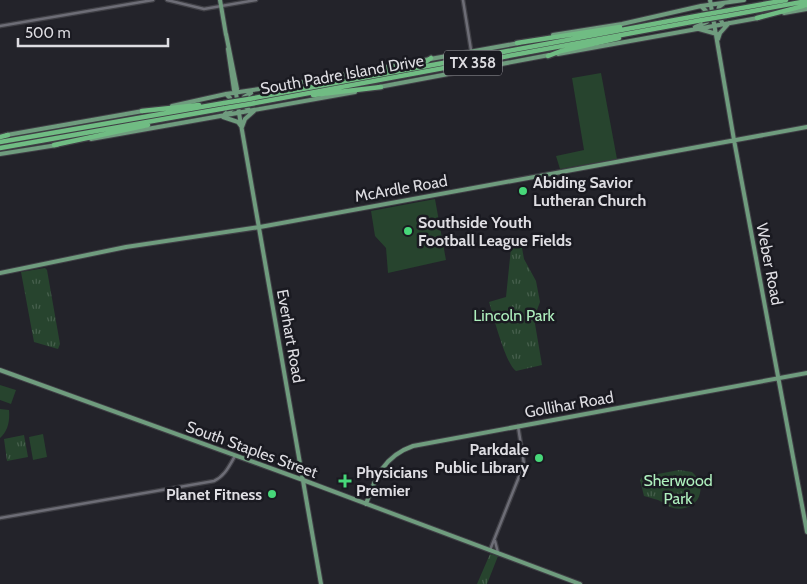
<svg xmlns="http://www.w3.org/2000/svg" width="807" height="584" viewBox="0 0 807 584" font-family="Cabin,sans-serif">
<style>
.grass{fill:#27442e}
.park{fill:url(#park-tufts)}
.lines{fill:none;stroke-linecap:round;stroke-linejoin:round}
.minor-casing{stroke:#3f3f45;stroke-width:5}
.major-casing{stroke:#3f3f45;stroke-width:6}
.highway-casing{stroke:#3f3f45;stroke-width:7}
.minor{stroke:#6d6d76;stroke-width:2.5}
.major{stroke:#6f9c7e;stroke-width:4}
.highway{stroke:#70bc83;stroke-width:4.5}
.highway-bridge-casing{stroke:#3f3f45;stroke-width:7;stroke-linecap:butt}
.highway-bridge{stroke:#70bc83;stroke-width:4.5}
.poi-dot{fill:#47d779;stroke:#1a1a21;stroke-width:2}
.labels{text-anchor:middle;stroke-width:5;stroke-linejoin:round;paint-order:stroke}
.shield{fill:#1a1a21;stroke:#a3a2a8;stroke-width:1}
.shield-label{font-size:15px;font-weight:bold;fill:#dedde2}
.street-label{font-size:16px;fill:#dedde2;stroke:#1a1a21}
.poi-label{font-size:16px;font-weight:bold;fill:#dedde2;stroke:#1a1a21;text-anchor:start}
.park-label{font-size:16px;fill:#aff0be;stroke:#1a1a21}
</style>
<defs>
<pattern id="park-tufts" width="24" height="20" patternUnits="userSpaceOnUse" patternTransform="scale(1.25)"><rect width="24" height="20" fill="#27442e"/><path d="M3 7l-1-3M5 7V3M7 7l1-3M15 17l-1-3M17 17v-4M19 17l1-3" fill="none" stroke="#465f4c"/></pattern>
</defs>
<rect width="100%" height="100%" fill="#23232a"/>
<path class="grass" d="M601,73L617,159L560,169L556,156L584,150L572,78Z
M435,199L446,260L388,273L386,248L375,236L371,211Z
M0,385L16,390L11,404L0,400Z
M0,409L9,410C10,421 8,431 0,438Z
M43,434L47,457L33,460L29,437Z"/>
<path class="park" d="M511,248H522L524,259L536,281L540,302L534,318L542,365L516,371C506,365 493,315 489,302L506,297Z
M45,268L47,270L60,344L58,349L34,342L21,272Z
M24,435L28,457L7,461L4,439Z
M679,470L692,472C698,477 702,485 700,493C698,505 684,511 673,508C669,507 666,504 662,502C657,499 650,498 644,496L640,480L642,477Z
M490,554L498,556L487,584H477Z"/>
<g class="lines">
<g class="minor-casing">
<path id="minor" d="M167,0L204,9L256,0
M463,0L471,50
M0,26L153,0
M0,518L214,481C225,476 229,466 235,456
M495,541L498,553
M490,550L524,464L518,426"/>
</g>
<g class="major-casing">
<path id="major" d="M220,0L226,35
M710,0L734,140L807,532
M723,4L719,7C717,13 720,19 723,24
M784,13L807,9
M695,27L707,22L706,11L701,6
M699,29L717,34
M226,34L237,89L236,93L239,113L321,584
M553,35L622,24L701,6L744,0
M718,39L720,33L729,23
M228,49L234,90L236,93
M558,54L758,18
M379,87L549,55
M172,106L226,94L292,84L519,43
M250,111L246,107L244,97L251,93
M225,114L232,109L230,98L226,94
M223,117L238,122L241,126
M242,127L245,119L254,111
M7,135L143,111
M91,139L355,92
M0,154L57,145
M0,273L126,247L260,227L807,127
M0,370L303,480L580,584
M366,504C375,478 384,456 413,446L807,373"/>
</g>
<g class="highway-casing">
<path id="highway" d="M725,11L786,0
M726,16L807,1
M757,18L807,5
M517,43L620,27
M548,56L561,51L619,38
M349,78L427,61L431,58
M313,95L381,87
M249,99L702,15
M250,104L702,20
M142,111L199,105
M0,137L8,135
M0,142L224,103
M54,145L148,125
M0,148L226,108"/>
</g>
<use href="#minor" class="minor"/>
<use href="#major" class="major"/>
<use href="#highway" class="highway"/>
<g class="highway-bridge-casing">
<path id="highway-bridge" d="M702,15L725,11
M702,20L726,16
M224,103L249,99
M226,108L250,104"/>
</g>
<use href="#highway-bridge" class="highway-bridge"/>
</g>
<g class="poi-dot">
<circle cx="523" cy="191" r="5"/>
<circle cx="408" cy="231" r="5"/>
<circle cx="539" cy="458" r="5"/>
<path d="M342.5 473.5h5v5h5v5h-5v5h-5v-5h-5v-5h5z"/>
<circle cx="272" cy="494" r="5"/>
</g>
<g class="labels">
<rect class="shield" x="444" y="50.5" width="58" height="25" rx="4"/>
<g class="shield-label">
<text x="473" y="68">TX 358</text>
</g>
<g class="street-label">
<text transform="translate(342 74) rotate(-10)" y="6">South Padre Island Drive</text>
<text transform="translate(401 188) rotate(-10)" y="6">McArdle Road</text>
<text transform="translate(770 264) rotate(79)" y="6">Weber Road</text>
<text transform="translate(291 336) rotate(80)" y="6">Everhart Road</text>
<text transform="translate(569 404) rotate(-10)" y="6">Gollihar Road</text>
<text transform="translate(252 449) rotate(20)" y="6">South Staples Street</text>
</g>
<g class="poi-label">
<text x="533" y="188">Abiding Savior<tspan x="533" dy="18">Lutheran Church</tspan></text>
<text x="418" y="228">Southside Youth<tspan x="418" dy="18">Football League Fields</tspan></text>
<text x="529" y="455" text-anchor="end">Parkdale<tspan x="529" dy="18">Public Library</tspan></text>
<text x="356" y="478">Physicians<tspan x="356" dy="18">Premier</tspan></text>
<text x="262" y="500" text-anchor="end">Planet Fitness</text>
</g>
<g class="park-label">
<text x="514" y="321">Lincoln Park</text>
<text x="678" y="486">Sherwood<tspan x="678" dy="18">Park</tspan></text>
</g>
</g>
<path d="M18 38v8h150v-8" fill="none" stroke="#dedde2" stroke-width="2.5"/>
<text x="25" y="38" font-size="15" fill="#dedde2" stroke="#1a1a21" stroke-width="4" paint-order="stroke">500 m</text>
</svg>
